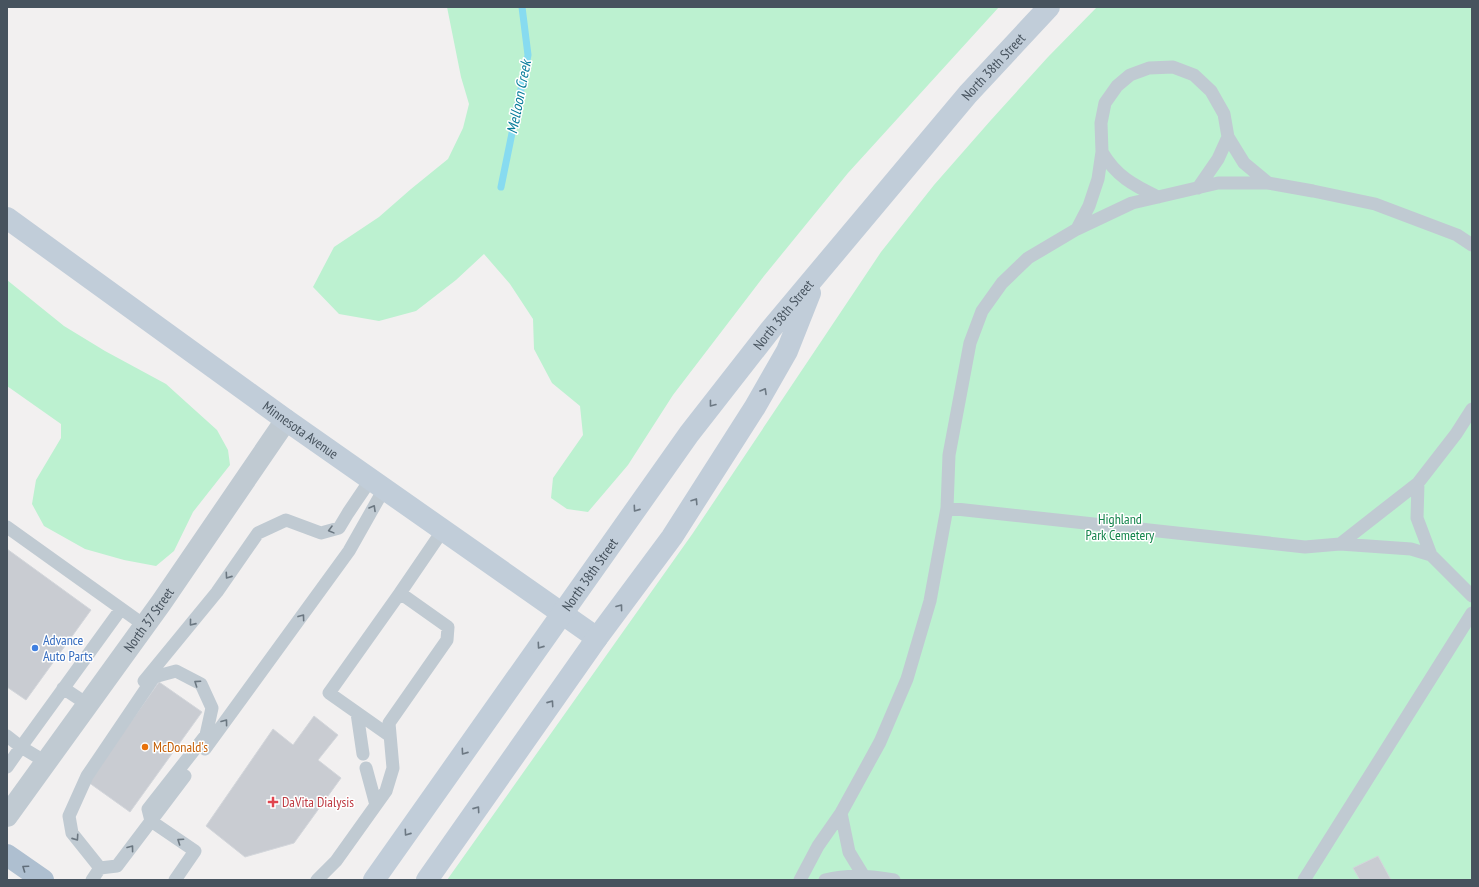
<svg xmlns="http://www.w3.org/2000/svg" width="1479" height="887" viewBox="0 0 1479 887" font-family="'PT Sans Narrow',sans-serif">
<style>
.green{fill:#bcf1d0}
.lines{fill:none;stroke-linecap:round;stroke-linejoin:round}
.stream{stroke:#87dbf0;stroke-width:7}
.building{fill:#c9ccd2;stroke:#d3d6db}
.service{stroke:#c0cad2;stroke-width:13}
.minor{stroke:#c0cad2;stroke-width:22}
.secondary{stroke:#c1cdd9;stroke-width:22}
.primary{stroke:#aebfd0;stroke-width:22}
.oneway{stroke:#6c7883}
.oneway2{stroke:#6b7781}
.oneway3{stroke:#616e7a}
.shop-dot{fill:#3f7fe0;stroke:#fff;stroke-width:1.5}
.food-dot{fill:#e8710a;stroke:#fff;stroke-width:1.5}
.health-dot{fill:#e0444e;stroke:#fff;stroke-width:1.5}
.labels{text-anchor:middle;stroke-width:3;stroke-linejoin:round;paint-order:stroke}
.street-label{font-size:14px;fill:#47535e;stroke:#fff}
.park-label{font-size:14px;fill:#13844b;stroke:#fff}
.shop-label{font-size:14px;fill:#366cbe;stroke:#fff;text-anchor:start}
.food-label{font-size:14px;fill:#c56008;stroke:#fff;text-anchor:start}
.health-label{font-size:14px;fill:#be3a42;stroke:#fff;text-anchor:start}
.water-label{font-size:15px;font-style:italic;fill:#077c9a;stroke:#fff}
</style>
<rect width="100%" height="100%" fill="#f2f0f0"/>
<path class="green" d="M447,7H999L848,173L764,276L673,395L628,465L588,512L567,509L551,498L553,478L583,435L580,406L552,383L534,349L533,319L510,284L484,254L456,280L416,311L379,321L339,314L313,287L334,247L379,217L411,189L448,159L463,128L469,104L461,77Z
M1097,7H1472V880H447L693,533L881,252L934,185L991,120L1048,57Z
M7,280L64,326L105,351L166,384L217,430L228,450L230,465L193,512L174,551L156,566L124,560L85,549L44,526L32,504L36,480L61,438V424L7,386Z"/>
<g class="lines">
<path class="stream" d="M501,187L528,55L522,7"/>
</g>
<path class="building" d="M7,549L91,610L26,700L7,687Z
M159,682L202,712L130,812L88,782Z
M314,716L338,735L318,760L341,778L294,843L245,857L206,826L273,729L293,745Z
M1378,856L1391,880H1360L1353,868Z"/>
<g class="lines">
<path class="service" d="M1102,152C1116,176 1133,185 1158,197
M1198,188L1218,159L1228,137
M1077,229L1132,203L1158,197L1218,183H1268
M1418,483L1417,518L1431,555
M947,508L1305,547L1340,544L1418,483L1456,434L1472,409
M7,527L144,625
M1340,544L1411,549L1431,555L1472,596
M400,593L443,530
M144,681L217,592L258,533L286,520L321,533L339,528L348,513L371,479
M63,688L87,704
M357,713L363,754
M7,736L21,747L121,609
M205,749L349,551L384,489
M7,767L21,747L46,762
M366,768L376,805
M100,868L72,833L69,816L87,776L154,677L176,671L201,684L212,708L206,735L148,809L151,821L195,851L175,880
M863,875L849,852L841,813L880,742L907,679L930,601L947,508L949,455L970,343L982,311L1002,283L1028,258L1077,229L1089,206L1098,179L1102,152L1101,123L1105,103L1117,86L1130,75L1149,68L1173,67L1194,75L1211,91L1224,114L1228,137L1244,163L1268,183L1313,191L1375,204L1457,235L1472,245
M92,880L100,868L117,866L185,776
M317,880L336,861L386,791L393,768L389,723L447,640L448,627L400,593L329,693L390,736
M800,880L818,846L841,813
M825,880C849,874 870,876 894,880
M1304,880L1472,613"/>
<path class="minor" id="s1" d="M7,816L161,603L286,420"/>
<g class="secondary">
<path id="s2" d="M7,218L286,420L597,638"/>
<path id="s3" d="M374,880L689,434L771,329L968,94L1049,7"/>
<path d="M427,880L597,638L672,537L755,407L787,351L810,293"/>
</g>
<path class="primary" d="M7,855L43,880"/>
</g>
<defs><path id="oneway-chevron" d="M-2-3.5L2.5 0L-2 3.5" fill="none" stroke-width="1.6" stroke-linecap="round" stroke-linejoin="round"/></defs>
<g class="oneway">
<use href="#oneway-chevron" transform="translate(764 391) rotate(-60)"/>
<use href="#oneway-chevron" transform="translate(712 404) rotate(128)"/>
<use href="#oneway-chevron" transform="translate(695 501) rotate(-57)"/>
<use href="#oneway-chevron" transform="translate(636 509) rotate(125)"/>
<use href="#oneway-chevron" transform="translate(620 607) rotate(-53)"/>
<use href="#oneway-chevron" transform="translate(540 646) rotate(125)"/>
<use href="#oneway-chevron" transform="translate(551 703) rotate(-55)"/>
<use href="#oneway-chevron" transform="translate(464 752) rotate(125)"/>
<use href="#oneway-chevron" transform="translate(477 809) rotate(-55)"/>
<use href="#oneway-chevron" transform="translate(407 833) rotate(125)"/>
</g>
<g class="oneway2">
<use href="#oneway-chevron" transform="translate(373 508) rotate(-60)"/>
<use href="#oneway-chevron" transform="translate(331 530) rotate(165)"/>
<use href="#oneway-chevron" transform="translate(228 576) rotate(125)"/>
<use href="#oneway-chevron" transform="translate(302 617) rotate(-54)"/>
<use href="#oneway-chevron" transform="translate(192 623) rotate(129)"/>
<use href="#oneway-chevron" transform="translate(197 683) rotate(-146)"/>
<use href="#oneway-chevron" transform="translate(225 722) rotate(-53)"/>
<use href="#oneway-chevron" transform="translate(76 838) rotate(55)"/>
<use href="#oneway-chevron" transform="translate(180 841) rotate(-146)"/>
<use href="#oneway-chevron" transform="translate(131 848) rotate(-53)"/>
</g>
<use class="oneway3" href="#oneway-chevron" transform="translate(25 868) rotate(-145)"/>
<circle class="shop-dot" cx="35" cy="648" r="4"/>
<circle class="food-dot" cx="145" cy="747" r="4"/>
<path class="health-dot" d="M271 796h4v4h4v4h-4v4h-4v-4h-4v-4h4z"/>
<g class="labels">
<g class="street-label">
<text dy="5" stroke="none"><textPath href="#s3" startOffset="1023">North 38th Street</textPath></text>
<text dy="5" stroke="none"><textPath href="#s3" startOffset="698">North 38th Street</textPath></text>
<text dy="5" stroke="none"><textPath href="#s2" startOffset="362">Minnesota Avenue</textPath></text>
<text dy="5" stroke="none"><textPath href="#s3" startOffset="374">North 38th Street</textPath></text>
<text dy="5" stroke="none"><textPath href="#s1" startOffset="242">North 37 Street</textPath></text>
</g>
<g class="park-label">
<text x="1120" y="524">Highland<tspan x="1120" dy="16">Park Cemetery</tspan></text>
</g>
<g class="shop-label">
<text x="43" y="645">Advance<tspan x="43" dy="16">Auto Parts</tspan></text>
</g>
<g class="food-label">
<text x="153" y="752">McDonald's</text>
</g>
<g class="health-label">
<text x="282" y="807">DaVita Dialysis</text>
</g>
<g class="water-label">
<text transform="translate(519 97) rotate(-79)" y="5">Melloon Creek</text>
</g>
</g>
<rect width="1479" height="887" fill="none" stroke="#47535e" stroke-width="16"/>
</svg>
